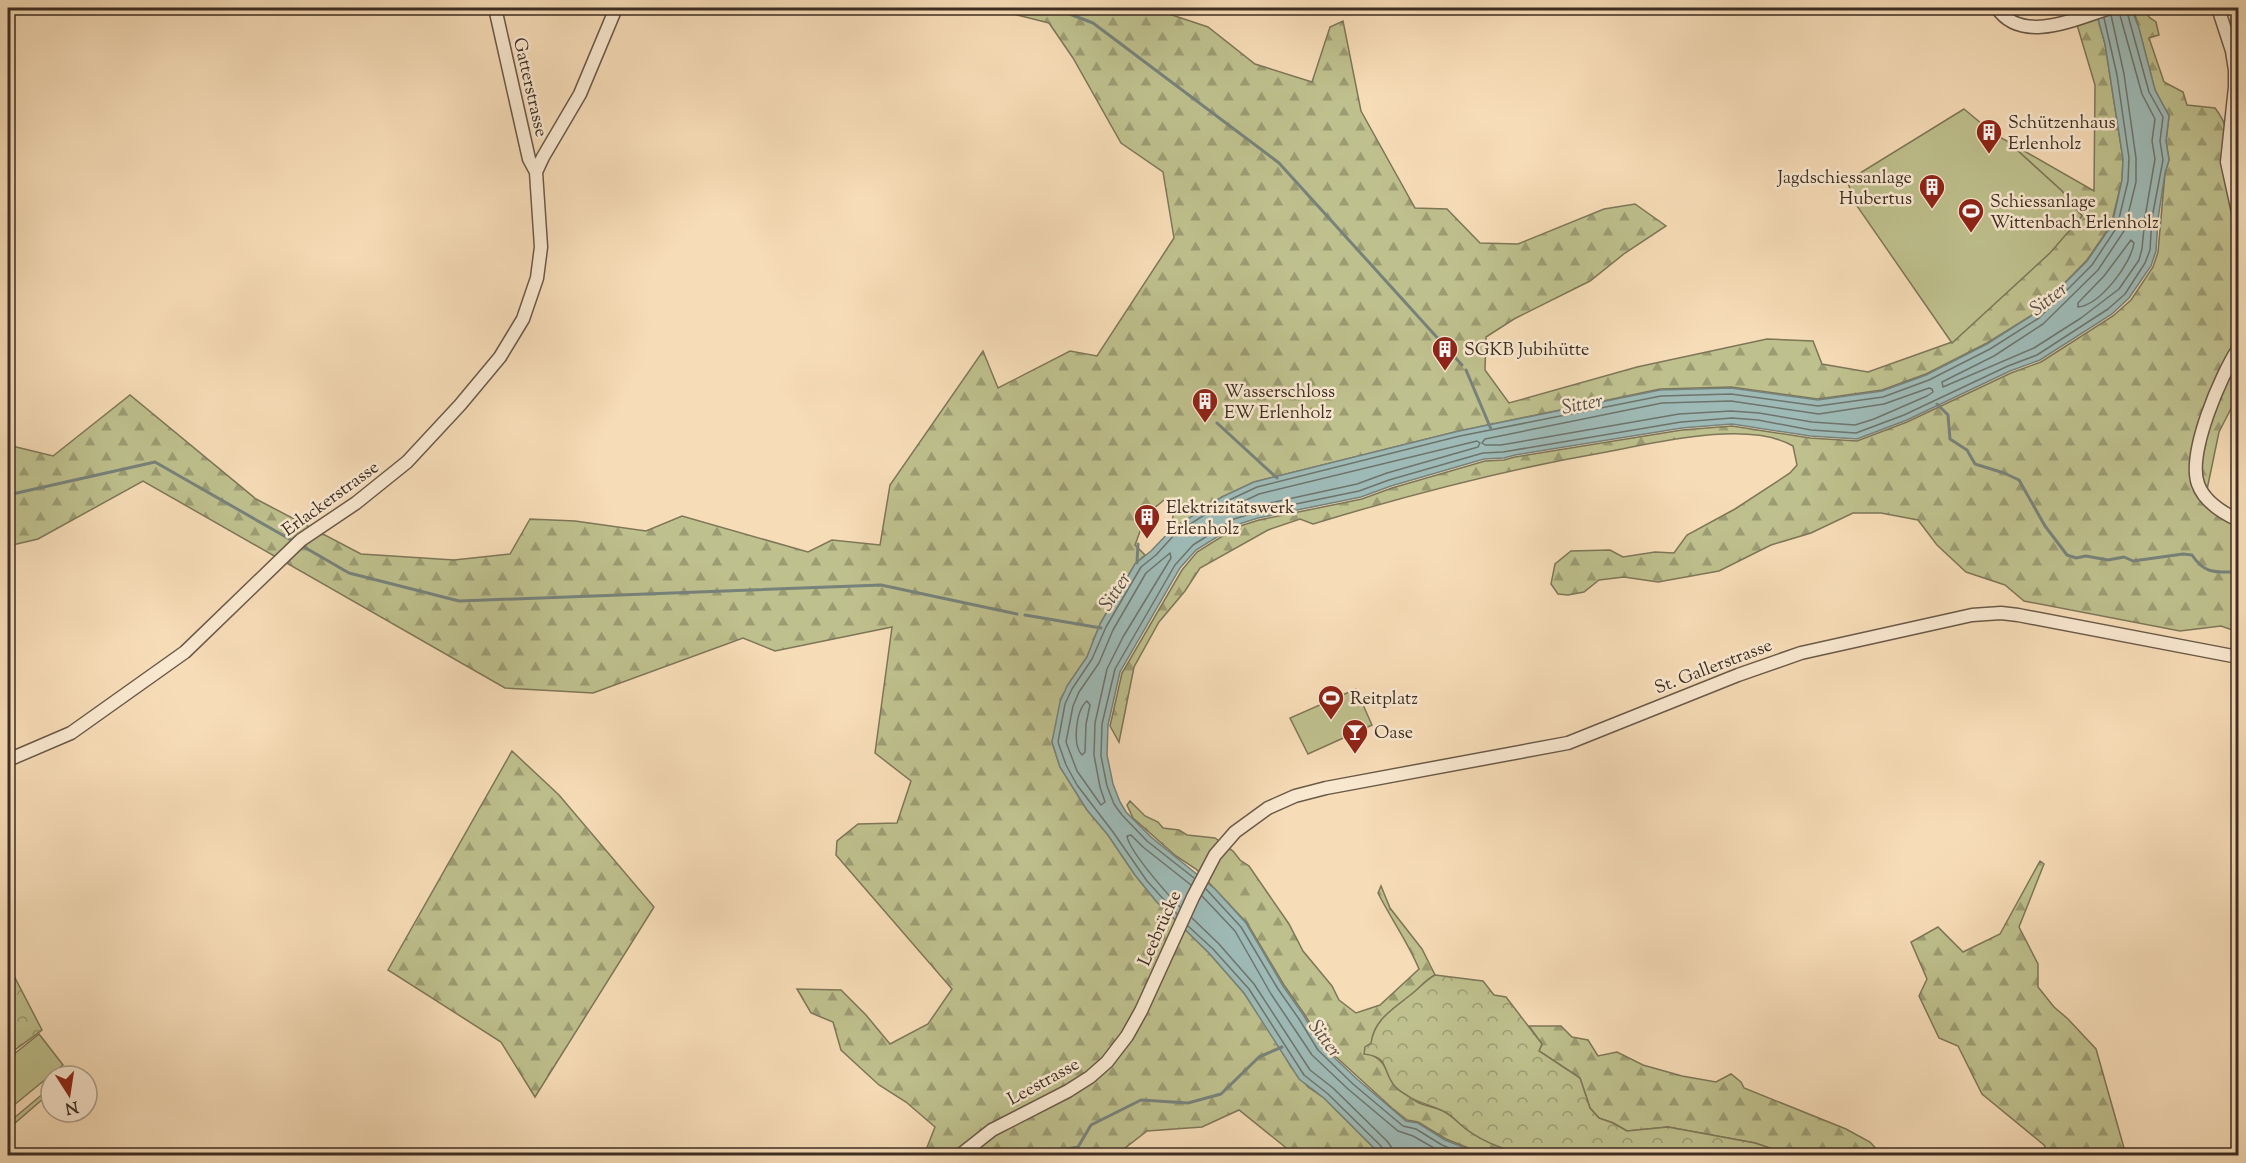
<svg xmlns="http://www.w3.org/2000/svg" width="2246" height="1163" viewBox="0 0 2246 1163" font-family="'Sorts Mill Goudy',serif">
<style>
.forest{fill:url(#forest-firs);stroke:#7e7658;stroke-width:1.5}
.park{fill:url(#park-crowns);stroke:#7e7658;stroke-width:1.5}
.pitch{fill:#bec08d;stroke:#7e7658;stroke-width:1.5}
.water{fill:#9ebab6;stroke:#77827b;stroke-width:1.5}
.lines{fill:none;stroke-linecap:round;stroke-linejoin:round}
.shore{stroke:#6e746c;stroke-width:1.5}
.stream{stroke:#77827b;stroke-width:3}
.minor-casing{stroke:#6b5948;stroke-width:15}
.minor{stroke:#f9e8d0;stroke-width:12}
.labels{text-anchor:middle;stroke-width:5;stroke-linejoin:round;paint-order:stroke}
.street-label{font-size:18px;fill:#3d2d23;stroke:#f9e8d0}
.poi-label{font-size:18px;fill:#3d2d23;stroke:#f9e8d0;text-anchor:start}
.water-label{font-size:20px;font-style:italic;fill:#555048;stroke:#f9e8d0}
</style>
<defs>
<pattern id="forest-firs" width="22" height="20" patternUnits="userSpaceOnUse" patternTransform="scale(1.5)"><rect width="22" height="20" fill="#bec08d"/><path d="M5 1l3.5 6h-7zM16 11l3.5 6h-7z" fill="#9c9c73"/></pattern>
<pattern id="park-crowns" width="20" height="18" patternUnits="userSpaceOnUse" patternTransform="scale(1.5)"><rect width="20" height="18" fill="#bec08d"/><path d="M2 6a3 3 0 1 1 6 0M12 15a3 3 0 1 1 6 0" fill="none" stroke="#9c9c73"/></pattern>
</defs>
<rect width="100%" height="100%" fill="#f6dcb7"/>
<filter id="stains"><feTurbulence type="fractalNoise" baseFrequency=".00333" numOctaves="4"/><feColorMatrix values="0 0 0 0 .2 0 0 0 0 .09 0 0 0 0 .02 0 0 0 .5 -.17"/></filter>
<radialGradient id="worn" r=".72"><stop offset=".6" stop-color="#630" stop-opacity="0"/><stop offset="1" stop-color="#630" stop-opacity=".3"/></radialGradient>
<path class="forest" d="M989,8H1151L1208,27L1255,64L1312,82L1330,27L1343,21L1361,111L1415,208L1447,209L1480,243L1518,244L1604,209L1635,204L1666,226L1625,253L1590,281L1514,319L1486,337L1485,370L1509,403L1637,367L1767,339L1813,341L1822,364L1868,372L1952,342L2082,216L2062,191L2007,141L2094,191L2095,85L2072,8H2095L2105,44L2123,159L2122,180L2111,225L2087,260L2034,314L1987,343L1926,374L1882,390L1818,399L1731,387L1660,389L1459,431L1254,482L1222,497L1172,529L1174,500H1164L1146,515L1135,545L1145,555L1135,564L1119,591L1100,624L1087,657L1067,686L1052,742L1060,767L1087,810L1108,835L1135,875L1156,901L1209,953L1244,993L1271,1032L1291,1067L1308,1087L1324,1098L1381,1155H1295L1239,1110L1202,1127L1147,1131L1116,1155H881L882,1152L907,1154L926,1150L935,1127L906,1102L879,1085L841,1050L833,1022L811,1013L797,989L841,990L866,1015L890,1044L928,1024L952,989L836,855L837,841L858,824L897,823L911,781L875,753L892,627L775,651L743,638L593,693L505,688L143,481L38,539L8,546V445L53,456L130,395L256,499L361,554L454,560L510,554L530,519L575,521L646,531L682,516L808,552L832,540L880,545L890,485L983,351L998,388L1070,351L1097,356L1174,238L1163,172L1121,143L1073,58L1049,23Z
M2137,8H2146L2149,17L2156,22L2159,35L2149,38L2164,82L2183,92L2187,105L2215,108C2228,125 2227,130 2222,150L2231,152L2238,147V395L2219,432L2204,504L2217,515L2237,526L2238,524V632L2221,626L2180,631L2024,601L2005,585L1966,572L1937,545L1918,520L1881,513H1853L1811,533L1771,545L1719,571L1658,582L1624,577L1599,580L1584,592L1568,595L1558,594L1551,584L1555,564L1571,551L1610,550L1623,557L1655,552L1674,553L1687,535L1735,509L1790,473L1797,465L1793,446C1747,419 1651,444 1601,453C1503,470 1408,495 1313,524L1300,519L1268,530L1200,568L1185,591L1159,622L1134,667L1119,742L1110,726L1122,673L1182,570L1197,552L1237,527L1259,520L1362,499L1392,488L1485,461L1504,460L1515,457L1682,430L1732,426L1810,438L1857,441L1907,422L2011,373L2041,362L2113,316L2131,300L2153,267L2158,252L2165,173L2169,160L2166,141L2169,116L2155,90L2135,15L2138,12Z
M512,751L559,795L654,907L535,1097L501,1042L388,970Z
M1130,801L1145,816L1158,822L1163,828L1179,830L1187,835L1215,838L1233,851L1240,860L1249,866L1289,924L1303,951L1332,986L1339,1000L1356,1013L1380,1005L1419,969C1408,942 1391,919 1378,893L1381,886L1390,908L1422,949L1435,975C1424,981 1419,989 1410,996C1388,1014 1368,1023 1372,1055C1390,1064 1385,1078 1397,1087C1403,1092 1412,1100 1419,1103C1428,1107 1436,1107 1445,1112C1454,1117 1459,1123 1466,1129C1486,1144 1507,1150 1530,1155H1486L1446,1139L1418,1122L1407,1120L1392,1108L1323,1045L1305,1015L1284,985L1247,923L1196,869L1176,856L1133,818L1127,805Z
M2040,861L2044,864L2019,927L2038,964V987L2054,1007L2068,1019L2096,1049L2126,1155H2049L2044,1145L1982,1094L1958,1046L1939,1038L1919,996L1927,979L1911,942L1938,927L1963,952L2000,934Z
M1529,1026H1561L1572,1037L1588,1040L1598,1056L1617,1052L1643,1065L1682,1076L1716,1082L1731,1074L1741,1082L1744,1088L1846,1129L1870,1142L1882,1155H1790L1755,1143L1668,1127L1627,1131L1613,1123L1599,1118L1590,1108L1580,1078L1539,1051L1542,1044Z"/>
<path class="park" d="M12,972L42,1030L8,1055V976Z
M1435,975L1483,981L1494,995L1506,997L1542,1044L1539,1051L1580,1078L1590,1108L1599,1118L1613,1123L1627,1131L1668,1127L1755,1143L1790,1155L1530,1156C1507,1150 1486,1144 1466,1129C1459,1124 1454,1117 1445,1112C1433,1105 1420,1104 1408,1096C1403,1093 1396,1089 1393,1084C1382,1068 1389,1057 1364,1054L1365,1047L1371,1043C1375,1019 1392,1010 1409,996C1419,989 1424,981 1435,975Z"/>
<path class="pitch" d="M1964,109L1994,134L2007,141L2062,191L2082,216L2050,253L1952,343L1857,206L1847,181Z
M1356,689L1372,725L1308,754L1290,718Z
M39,1034L63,1065L8,1110V1059Z
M51,1087V1092L8,1129V1123Z"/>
<path class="water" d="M2095,8H2131L2139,28L2155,90L2169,116L2166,141L2169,160L2165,173L2158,219L2156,251L2151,266L2129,298L2112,314L2040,360L2010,371L1907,420L1857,439L1810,436L1732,424L1682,428L1515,455L1504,458L1484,459L1391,486L1361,497L1258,518L1236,525L1196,550L1180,568L1120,672L1108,725L1107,755L1113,784L1120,802L1126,812L1151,837L1215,889L1246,923L1283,986L1304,1016L1322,1046L1357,1079L1406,1121L1418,1123L1445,1140L1483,1155H1381L1324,1098L1299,1079L1244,993L1209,953L1156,901L1135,875L1108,835L1087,810L1060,767L1052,742L1060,702L1067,686L1087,657L1100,624L1135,564L1151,551L1172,529L1222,497L1254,482L1459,431L1660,390L1731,388L1818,400L1882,391L1926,375L1987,344L2034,314L2087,261L2112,225L2122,180L2123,159L2105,44Z"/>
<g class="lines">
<path class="shore" d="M2111,15L2124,74L2136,158V182L2124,231L2098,270L2043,324L1994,356L1942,382L1943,387L2034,348L2081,318L2119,289L2139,260L2142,249L2145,217L2155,159L2152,141L2155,119L2142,94L2118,8
M2131,240L2134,243C2131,264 2100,305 2078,307V303L2104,276Z
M1929,388L1932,389L1933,392L1927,396L1874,419L1855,425L1812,422L1759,413L1731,411L1679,414L1501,445H1485L1482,443L1485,439L1662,403L1731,401L1819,414L1884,404Z
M1477,441L1480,443L1478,447L1387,473L1357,484L1242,509L1239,507L1240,503L1259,494Z
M1170,553L1171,558L1123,637L1107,669L1095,723L1094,755L1100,787L1105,802L1101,805L1077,771L1066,742L1073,706L1079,692L1099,663L1113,630L1146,573Z
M1087,701L1090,705L1086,724L1085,752L1082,755C1072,745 1076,710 1087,701Z
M1194,878L1147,841L1122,815L1114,804L1107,786L1101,756L1102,724L1115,669L1175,565L1193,545L1234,519L1257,512L1359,491L1389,480L1483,453L1503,452L1681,422L1732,418L1758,420L1811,430L1856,433L1904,415L2008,366L2037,355L2108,309L2125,294L2145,263L2150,250L2152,218L2163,160L2160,141L2163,117L2149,92L2126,8
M1206,889L1241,927L1278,989L1299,1019L1318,1050L1353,1084L1403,1126L1416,1129L1442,1145L1468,1156
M1202,896L1235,931L1271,994L1312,1055L1348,1089L1398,1131L1413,1136L1448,1156
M1180,907C1168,895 1129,851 1127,836L1131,835L1143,847L1191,885
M1177,914L1147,881L1113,832L1077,785L1066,765L1058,742L1065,704L1072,689L1092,659L1106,627L1141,567L1156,555L1176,533L1225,502L1257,487L1460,436L1661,396L1731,394L1818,406L1883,397L1929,380L1990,349L2039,318L2092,265L2117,227L2128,181L2129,158L2117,75L2104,18
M1192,918L1219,944L1254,984L1310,1070L1333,1088L1387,1141L1392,1148L1393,1156
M1188,926L1213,949L1249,989L1304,1075L1328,1094L1381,1146L1385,1156"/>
<path class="stream" d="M1054,8L1093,23L1279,163L1462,365
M1466,370L1491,429
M1937,404L1948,415L1950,439L1967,450L1975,464L2004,473L2019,480L2045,526L2067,555L2076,558L2086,556L2108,560L2124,557L2133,561L2183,554L2192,555C2205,575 2217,572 2238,572
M1217,423L1277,478
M8,495L155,462L293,541
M304,547L349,573L459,601L881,585L1017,614
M1137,563L1138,544
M1025,615L1101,628
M1044,1156L1046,1152L1078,1147L1091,1125L1141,1100L1188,1103L1221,1094L1259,1057L1282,1047"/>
<g class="minor-casing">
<path id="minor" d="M495,8L529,159L536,172
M1997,8C2022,45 2077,18 2110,8
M2218,8L2232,51L2235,70V87L2227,162L2238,212
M2238,349C2221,375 2187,453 2198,484C2204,501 2223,513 2238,520
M8,760L71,733L185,652L301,540L356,503L407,462L460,405L500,357L523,319L537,278L541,247L536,172L543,157L580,94L616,8
M959,1156L992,1130L1068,1091L1090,1077L1107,1062L1127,1036L1141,1011L1193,897L1215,855L1235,832L1268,808L1295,796L1326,788L1568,743L1738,675L1801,653L1972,615L2001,613L2018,615L2238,657"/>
</g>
<use href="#minor" class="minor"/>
</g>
<defs>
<g id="building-pin" transform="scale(1.35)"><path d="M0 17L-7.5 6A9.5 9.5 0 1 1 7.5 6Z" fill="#8f2418" stroke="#f9e8d0"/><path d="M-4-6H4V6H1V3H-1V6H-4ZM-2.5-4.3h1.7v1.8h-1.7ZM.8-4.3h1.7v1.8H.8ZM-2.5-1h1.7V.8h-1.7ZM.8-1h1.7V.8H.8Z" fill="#fff"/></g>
<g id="stadium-pin" transform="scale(1.35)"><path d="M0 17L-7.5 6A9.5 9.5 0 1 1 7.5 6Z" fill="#8f2418" stroke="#f9e8d0"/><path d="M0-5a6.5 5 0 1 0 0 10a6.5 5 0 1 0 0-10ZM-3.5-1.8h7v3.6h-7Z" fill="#fff"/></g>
<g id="bar-pin" transform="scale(1.35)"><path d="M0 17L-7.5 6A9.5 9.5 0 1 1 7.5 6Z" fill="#8f2418" stroke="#f9e8d0"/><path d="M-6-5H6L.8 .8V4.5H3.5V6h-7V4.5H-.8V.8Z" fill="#fff"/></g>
</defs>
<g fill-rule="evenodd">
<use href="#building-pin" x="1989" y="132"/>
<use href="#building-pin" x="1932" y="187"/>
<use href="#stadium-pin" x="1971" y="211"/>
<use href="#building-pin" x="1445" y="349"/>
<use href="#building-pin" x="1205" y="401"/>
<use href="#building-pin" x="1147" y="517"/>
<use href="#stadium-pin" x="1331" y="698"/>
<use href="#bar-pin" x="1355" y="732"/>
</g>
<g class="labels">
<g class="street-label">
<text transform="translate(531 87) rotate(77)" y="6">Gatterstrasse</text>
<text transform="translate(330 498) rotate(-36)" y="6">Erlackerstrasse</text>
<text transform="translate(1713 666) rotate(-21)" y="6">St. Gallerstrasse</text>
<text transform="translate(1159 928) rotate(-66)" y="6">Leebrücke</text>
<text transform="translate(1043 1081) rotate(-29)" y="6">Leestrasse</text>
</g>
<g class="poi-label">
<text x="2008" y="128">Schützenhaus<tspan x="2008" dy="21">Erlenholz</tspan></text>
<text x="1912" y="183" text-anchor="end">Jagdschiessanlage<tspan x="1912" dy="21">Hubertus</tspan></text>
<text x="1990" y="207">Schiessanlage<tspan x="1990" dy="21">Wittenbach Erlenholz</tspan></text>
<text x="1464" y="355">SGKB Jubihütte</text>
<text x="1224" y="397">Wasserschloss<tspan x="1224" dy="21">EW Erlenholz</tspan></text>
<text x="1166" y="513">Elektrizitätswerk<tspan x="1166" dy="21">Erlenholz</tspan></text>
<text x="1350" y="704">Reitplatz</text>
<text x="1374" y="738">Oase</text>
</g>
<g class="water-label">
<text transform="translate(2048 298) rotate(-38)" y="7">Sitter</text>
<text transform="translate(1582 403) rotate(-11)" y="7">Sitter</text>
<text transform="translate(1114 591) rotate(-57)" y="7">Sitter</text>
<text transform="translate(1326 1038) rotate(53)" y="7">Sitter</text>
</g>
</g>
<rect width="2246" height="1163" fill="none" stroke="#f6dcb7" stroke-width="30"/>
<rect x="9" y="9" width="2228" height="1145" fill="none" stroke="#3d2d23" stroke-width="3"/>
<rect x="15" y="15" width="2216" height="1133" fill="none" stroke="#3d2d23" stroke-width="1.5"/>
<g transform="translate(69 1094) rotate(168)"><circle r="28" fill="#f9e8d0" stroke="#ae9d8b" stroke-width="1.5"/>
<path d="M0-4.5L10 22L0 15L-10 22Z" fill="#8f2418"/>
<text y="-9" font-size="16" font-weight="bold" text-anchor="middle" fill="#3d2d23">N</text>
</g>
<rect width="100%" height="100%" filter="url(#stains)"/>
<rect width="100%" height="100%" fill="url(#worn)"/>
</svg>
